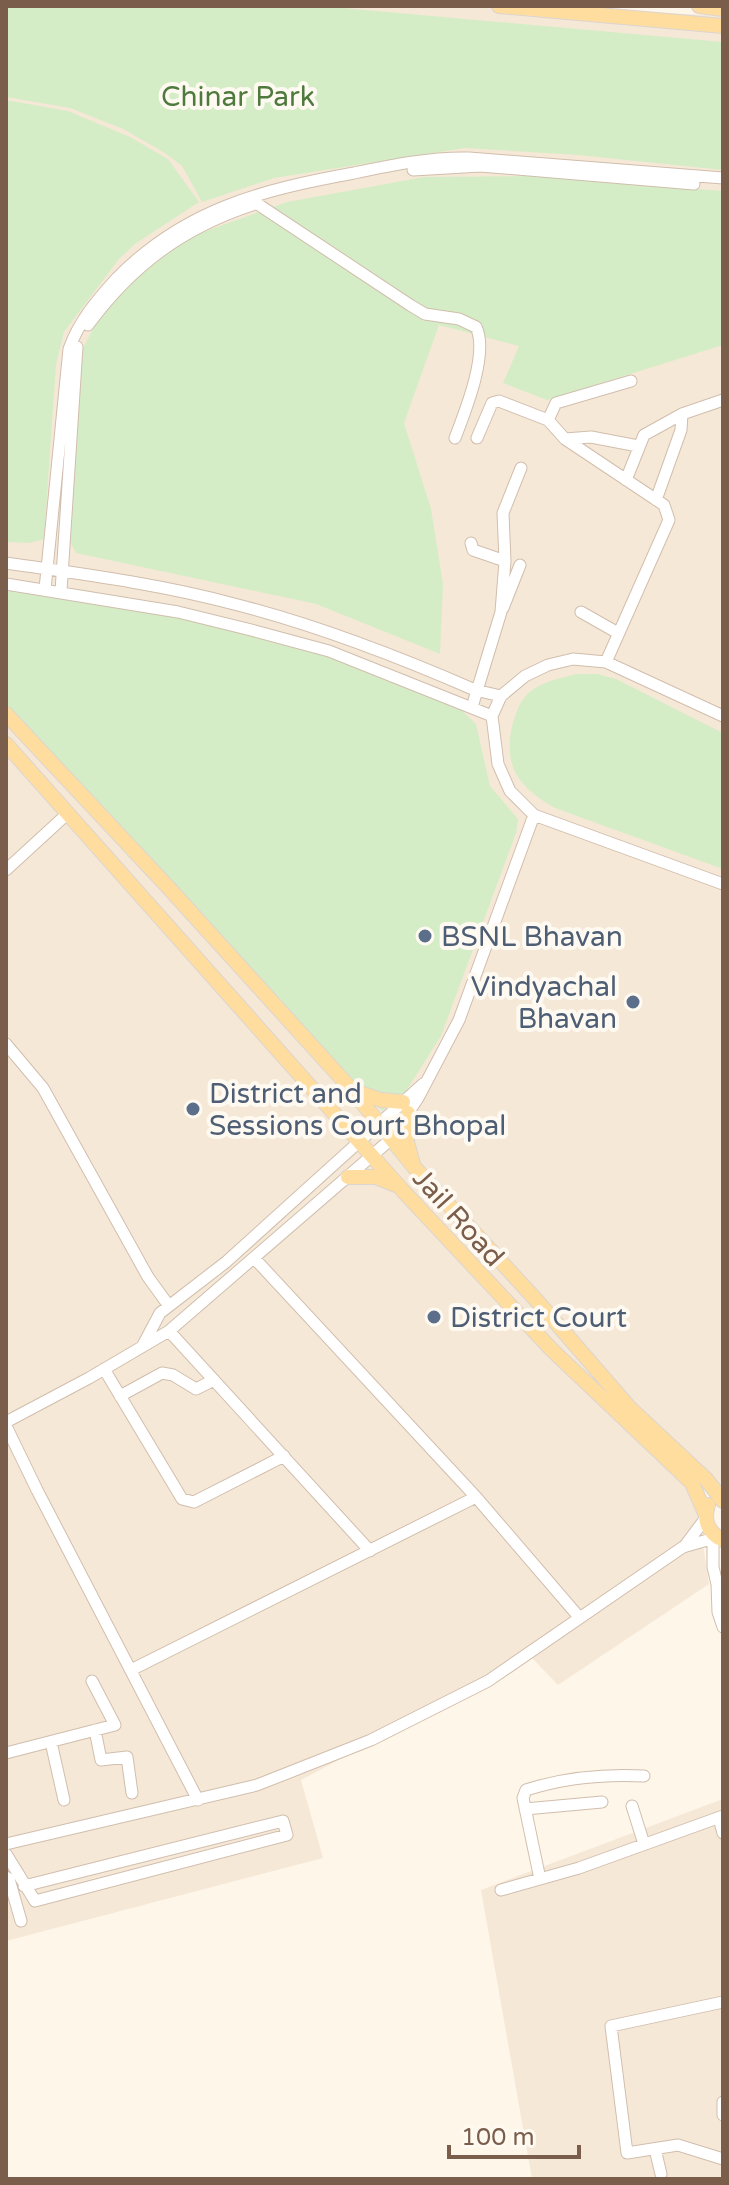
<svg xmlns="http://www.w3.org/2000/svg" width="729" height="2185" viewBox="0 0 729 2185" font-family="'Varela Round',sans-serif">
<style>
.residential{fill:#f6e8d7}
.green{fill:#d5edc6}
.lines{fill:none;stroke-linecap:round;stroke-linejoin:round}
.minor-casing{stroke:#d1bead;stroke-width:13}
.major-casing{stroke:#dcd5d0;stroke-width:16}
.minor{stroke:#fff;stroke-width:11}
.major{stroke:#ffdd9f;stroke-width:14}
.service-dot{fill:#5c6f8a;stroke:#fffaf1;stroke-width:3}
.labels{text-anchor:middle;stroke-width:8;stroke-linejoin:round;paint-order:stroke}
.park-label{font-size:28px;fill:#4f7a3e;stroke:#fffaf1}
.service-label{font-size:28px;fill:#4e5e75;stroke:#fffaf1;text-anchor:start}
.street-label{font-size:28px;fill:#7a5d4a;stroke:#fffaf1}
</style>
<rect width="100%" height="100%" fill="#fef6e9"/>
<path class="residential" d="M6,6H542L723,16V1495L692,1471L709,1584L558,1685L532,1658L301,1780L323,1858L6,1941Z
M723,1799V2179H532L481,1890Z"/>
<path class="green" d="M6,6H321L723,42V170L578,155L465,148L274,178L202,202L182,166L165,153L123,129L70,108L6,97Z
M6,100L68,111L130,137L168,159L199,202L135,244L119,259L64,332L56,365L44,539L29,543L6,542Z
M534,176L723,191V345L547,400L503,383L519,346L439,325L404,423L431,509L443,584L440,654L316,604L76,553L66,535L82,350L98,319L148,266L195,235L287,202L424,177Z
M6,586L86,595L308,647L455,704L476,724L490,786L518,819L516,833L441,1036L406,1091L382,1111L6,703Z
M576,674H597L616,679L723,733V869L555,808C520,788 503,768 512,726C515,716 518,705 525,697C537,682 559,679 576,674Z"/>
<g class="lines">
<g class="minor-casing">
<path id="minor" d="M413,170L481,166L694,184
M256,203L410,305L425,314L459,319L476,327C489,353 465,412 455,438
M88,325C133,264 184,227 255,204
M548,420L556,403L631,381
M477,438L492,403L499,401L548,420L565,439L664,505L669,520L606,662
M565,439L591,437L638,446
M626,480L644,435L682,414L723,400
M656,500L681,430L682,414
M471,543L473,550L505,561L501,612L472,707
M505,561L503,513L521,468
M6,563C82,574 160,584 234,604C317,625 397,656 475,690L501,696
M6,584L178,612L255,631L329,651L492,716
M45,589L69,349C79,321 97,300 117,278C185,209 261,190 354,173C392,165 431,157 469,158L723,178
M61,591L77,347
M503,608L520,565
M581,612L618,633
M723,716L606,662L573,659L548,665L525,676L501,696L492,716L498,764L510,791L534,815L723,884
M6,870L67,814
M6,1044L43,1088L148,1277L169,1306
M255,1259L476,1497L579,1617
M169,1331L370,1551
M142,1347L160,1313L226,1262L423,1084
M104,1369L182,1499L194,1502L284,1456
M120,1396L162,1373L173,1375L196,1389L214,1380
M6,1422L89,1378L169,1331L390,1140L418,1098L459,1020L534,815
M6,1426L37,1490L198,1800
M713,1533V1567L717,1584L718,1612L723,1627
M684,1547L705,1519
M131,1670L476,1497
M95,1730L101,1760L127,1757L132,1793
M51,1742L64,1800
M6,1753L115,1725L92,1681
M632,1806L644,1844
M525,1809L602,1802
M719,1818L723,1833
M6,1844L257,1785L371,1740L488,1681L683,1547L718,1537
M6,1854L35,1901L287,1835L283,1821L24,1886
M6,1877L9,1879L21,1921
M540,1879L523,1798L526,1790C563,1778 605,1774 644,1776
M501,1890L579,1868L723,1816
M723,2002L611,2026L627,2153L678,2145L723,2159
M723,2102V2115
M655,2149L661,2174"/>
</g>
<g class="major-casing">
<path id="major" d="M499,6L723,26
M699,6L723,9
M6,714L167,886L352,1090L414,1167L538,1302L629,1407L706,1479L723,1501
M6,744L404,1192L552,1350L692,1483L705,1513
M352,1090L381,1100L403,1102
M408,1113L407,1142L413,1164
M348,1177H376L396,1185
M708,1505C703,1520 708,1533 723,1540"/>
</g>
<use href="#minor" class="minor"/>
<use href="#major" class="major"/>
</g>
<g class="service-dot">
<circle cx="425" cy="936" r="8"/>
<circle cx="633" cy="1002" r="8"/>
<circle cx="193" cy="1109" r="8"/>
<circle cx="434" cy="1317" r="8"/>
</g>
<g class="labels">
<g class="park-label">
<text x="238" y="106">Chinar Park</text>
</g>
<g class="service-label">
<text x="441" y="946">BSNL Bhavan</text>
<text x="617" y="996" text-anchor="end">Vindyachal<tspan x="617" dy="32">Bhavan</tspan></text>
<text x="209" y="1103">District and<tspan x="209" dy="32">Sessions Court Bhopal</tspan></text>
<text x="450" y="1327">District Court</text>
</g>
<g class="street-label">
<text transform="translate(459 1217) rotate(48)" y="10">Jail Road</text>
</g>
</g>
<rect width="729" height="2185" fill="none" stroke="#7a5d4a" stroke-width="16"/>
<path d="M449 2145v12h130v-12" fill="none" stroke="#7a5d4a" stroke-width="4"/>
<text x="461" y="2145" font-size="24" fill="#7a5d4a" stroke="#fffaf1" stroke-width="6" paint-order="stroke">100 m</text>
</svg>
